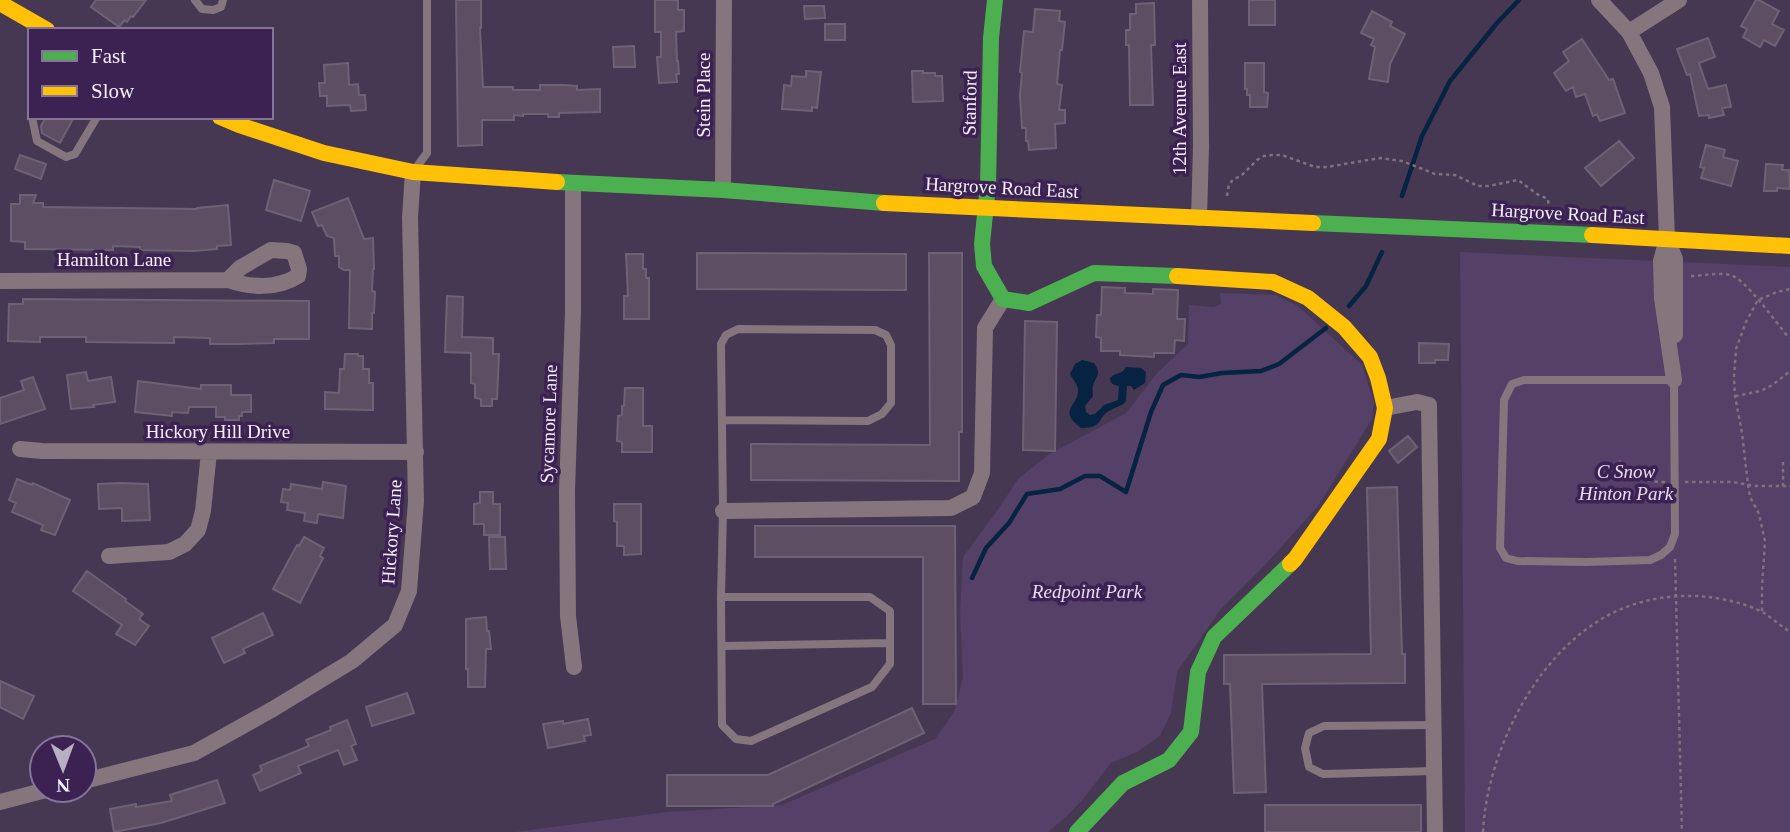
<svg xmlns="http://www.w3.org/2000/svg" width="1790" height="832" viewBox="0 0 1790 832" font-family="'Times New Roman',serif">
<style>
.green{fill:#554068}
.water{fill:#062441}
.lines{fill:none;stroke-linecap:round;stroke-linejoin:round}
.stream{stroke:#062441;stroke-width:4.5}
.building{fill:#5d4e63;stroke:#6f6175;stroke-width:2}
.path{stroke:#7d727e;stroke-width:2.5;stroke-dasharray:3.5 3.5;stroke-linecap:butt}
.lane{stroke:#84767c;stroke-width:8}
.street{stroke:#84767c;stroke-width:16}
.fast{stroke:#4caf50;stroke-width:16}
.slow{stroke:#ffc107;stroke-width:16}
.labels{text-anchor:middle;stroke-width:7;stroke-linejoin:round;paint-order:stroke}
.street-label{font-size:19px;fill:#f5effb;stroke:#3c2253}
.park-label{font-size:19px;font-style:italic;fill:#e7ddf1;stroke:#3c2253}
</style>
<rect width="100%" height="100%" fill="#463753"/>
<path class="green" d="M1460,252L1790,267V832H1465Z
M1220,293L1276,295L1298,306L1362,365L1374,402L1372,419L1318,506L1265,565L1221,609L1177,672L1171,713L1160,736L1137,752L1111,763L1084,798L1067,816L1048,832H515L667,812L782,805L935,739L954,712L963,677L960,613L963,557L997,511L1018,479L1048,455L1126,413L1158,372L1188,344L1189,305L1214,307L1221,304Z"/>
<path class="water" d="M1082,360L1094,363C1102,374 1096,376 1093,386C1092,388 1093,394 1093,396L1085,406L1086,412L1090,415L1095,414L1104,405L1118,400L1119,386C1114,385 1110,384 1110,378C1115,372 1122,375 1126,367L1141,368L1146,372L1145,383L1134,390L1131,386H1127L1126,401C1121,407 1117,406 1111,410C1096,417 1105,428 1081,428C1057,410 1078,406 1078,391C1078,384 1073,380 1070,374L1075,364Z"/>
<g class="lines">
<path class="stream" d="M1402,196L1422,136L1450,81L1497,23L1519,0
M1349,306L1366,286L1382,252
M972,578L986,548L1009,523L1027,494L1060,489L1085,476H1100L1126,492L1151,412L1163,385L1181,375L1199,377L1222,373L1261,371L1279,364L1326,328"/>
</g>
<path class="building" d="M96,0H146L133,17L131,16L127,22L125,20L119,27L91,7Z
M456,0H481V28H480L483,87H513V90H540V85H564L577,86V90L600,89V112L559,113V117H548V114H523V116L514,115V120H482V145L458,146Z
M655,0H678V10H684V31L676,32L677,61H678L679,74H676L677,82L659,83L657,57H661V32H655Z
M1249,0H1275V25H1249Z
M1756,0H1759L1779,11L1772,24L1784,30L1775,46L1764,40L1760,47L1743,37L1747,29L1741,26Z
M1154,3L1155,45H1151L1153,105H1130L1129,45H1126V30H1130V14H1136V4Z
M804,6H824L825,18L805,19Z
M1035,9L1060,11L1059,21L1065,22L1062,50H1060L1057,84L1062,85L1059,110H1065V123L1055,124L1056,148L1029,150L1028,141H1026V128H1022L1020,95L1022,73L1020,72L1024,31L1033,32Z
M1372,11L1392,22L1390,26L1405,34L1390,64L1388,82L1369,79L1375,47L1371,45L1374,39L1361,33Z
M825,24H845V40H825Z
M1708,38L1715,57L1699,63L1708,89L1726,85L1731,107L1722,108L1724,115L1709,118V115L1699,116L1690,74L1687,75L1677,49Z
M1582,39L1609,80L1613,79L1625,113L1600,121L1597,114L1593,116L1585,94L1576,97L1573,87L1566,91L1554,73L1569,61L1563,52Z
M634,46L635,67H614L613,47Z
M348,63L349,85L358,84L359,95H365L366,110L351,111L350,105L327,106V96H320L319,83H325L324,65Z
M1245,63H1264V92L1268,93L1267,107H1250V95H1247V89H1245Z
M806,71L821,72L817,108L812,107V111L782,109L784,85L791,86L792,76L806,77Z
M912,71H923V73H935V76H942L943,101L913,102Z
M46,117H74L60,143L42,133L41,126Z
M1619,141L1634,158L1601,186L1585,168Z
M1706,145L1725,150L1723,157L1738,161L1731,186L1701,178L1704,168L1700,167Z
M20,155L46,164L41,179L15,169Z
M1766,164L1783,165L1782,170H1789L1790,189L1777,188V191H1764Z
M274,180L310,191L301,221L266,210Z
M20,195H36L33,203H43V207L197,209V208L228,205L231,245L217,246V249L193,251L140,250V247L113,246V250L25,249V242L11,241V204H20Z
M348,198L364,239L373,238L374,269H373L372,291L375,292L374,313H372V329L349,328L350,270H344L339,267V256H335L334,238L327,236L322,225L318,226L312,212Z
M697,253L906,254V290L697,289Z
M929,253H962V432H959V481L751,480V444L930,445Z
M626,254H643V269H646V278H649V319H624V296H628Z
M1102,287L1125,288V293L1153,294V289L1178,290L1177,319H1185L1184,341L1175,340L1174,353H1154V357L1120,355V351H1101V338L1096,337L1097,315H1101Z
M447,296L463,297L462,337L493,338V354H499L497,399H492V406H481V399L475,398V384L471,383V353L445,352Z
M23,299L309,301V339H274V343L241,344H210V338L174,337V343L86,342V337H40V342L8,341L9,304H23Z
M1025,321L1057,322L1055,451L1023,450Z
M1419,343L1449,344L1448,360H1435V363H1419Z
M345,354H358V356H363V369H369V383H373V410L325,409V392L339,393L340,369H344Z
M86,372L88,381L111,377L115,402L93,405L94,407L71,409L67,375Z
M33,377L45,409L0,424V398L24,390L21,381Z
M138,381L201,389V385H231V395H251V412H242V416H239V420H225V417H216V407H189L188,413L172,412V416L135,412Z
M625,388H643V426H652V452H622V442L617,441L618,416L622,415V406H624Z
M1408,436L1417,447L1398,463L1389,451Z
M17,479L32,485L33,483L70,500L55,535L41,530L43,525L12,512L16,503L9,500Z
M323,482L346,486L343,518L318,514L317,523L304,521L305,513L287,510L288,503L281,502L283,489L290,490L291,484L322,489Z
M122,483L148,484L150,520L122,521V508L99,509L98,484Z
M1397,487L1402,654H1405V683L1262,684L1266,792L1234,793L1230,684H1224V655L1371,654L1367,488Z
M480,492H493V504H500V535H484V524H474V504L480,503Z
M614,504H641V554L624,555V546H617V522L614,521Z
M755,526H955L956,704H923V557H755Z
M304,537L324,548L320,556L323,558L300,603L273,589L297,545L299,546Z
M489,537H505L506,569H490Z
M87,571L126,599L125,601L143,614L139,619L149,626L135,645L116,634L122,625L73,591Z
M263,613L273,635L243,649L245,653L224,663L212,638Z
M486,617L487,631H489L491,649H486L485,687H468V669H466V619Z
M0,681L34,696L23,719L0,707Z
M407,693L414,713L372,726L366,707Z
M912,708L924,733L773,804V806H667V775H768Z
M588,719L591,735L584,736L585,741L548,748L543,724L563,721V724Z
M347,720L356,744L351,746L357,760L344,765L338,750L298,766L301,773L260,791L253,775L262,771L260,766L309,746L306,740L331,730L330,727Z
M217,780L225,803L161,823L114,832L110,809L136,804V807L172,801L170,795Z
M1265,805H1421V832H1265Z"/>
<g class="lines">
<path class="path" d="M1227,196L1229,184L1234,179L1241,176L1257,160L1264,156L1273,155H1282L1315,167H1327L1380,158L1402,161L1435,174L1455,175L1478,186H1488L1518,180L1537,194L1548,199L1549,211
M1691,276C1704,276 1718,272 1730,275C1744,277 1778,325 1789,338
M1735,396C1765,391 1767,390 1790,371
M1619,461C1637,476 1640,482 1665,482
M1783,462V486
M1685,482H1733L1755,486H1790
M1675,559L1682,832
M1762,611V587L1765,541L1759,514L1750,497L1748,485L1742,433L1735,396L1734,377L1736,349L1746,322L1758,300L1777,292L1790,289
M1483,832C1487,753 1534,657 1605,617C1630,603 1658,596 1687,596C1709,595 1745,602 1764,613C1773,619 1781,626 1790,632"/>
<path class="lane" d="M195,0L202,9L213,10L221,7L223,0
M32,117L37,141L66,157L75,154L97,117
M415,169L427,153V0
M1524,380H1674L1675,534L1670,547L1661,555L1650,560L1586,562L1517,561L1506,558L1500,548L1504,400L1512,384Z
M721,597H870L890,611V664L872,687L751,741L736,739L722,725L721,597L723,511L721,344L726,335L738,329L875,330L886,335L891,345V403L882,414L868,421L722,420
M722,646L890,643
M1433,725L1324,726L1309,733L1305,748L1309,767L1323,774L1434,771"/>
<path class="street" d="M1599,0L1629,32L1651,73L1662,107L1667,239L1661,261L1662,298L1674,380
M1629,32L1679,0
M573,183V311L567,491L568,616L574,667
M723,190L724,0
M1199,218L1201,147L1200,0
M1667,239L1675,259V335
M271,250L287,251L294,253L299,269L298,276C277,289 251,288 228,280L240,268Z
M0,281L228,280
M1385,408L1417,402L1429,405L1435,832
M20,449L42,451L416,452
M723,511L951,508L973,497L982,473L985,328L1003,299
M109,556L169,552L185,544L198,530L203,511L209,452
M84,781L194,753L273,709L352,661L395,625L409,591L416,501L410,217L413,172
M0,802L46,790"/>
<path class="fast" d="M995,0L991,38L988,185L982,244L984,266L1003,299L1029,303L1094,273L1177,276
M557,182L723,190L884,203
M1313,223L1592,235
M1077,832L1123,783L1169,760L1191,732L1198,672L1214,637L1290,564"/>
<path class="slow" d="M0,3L47,30
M220,117L239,125L324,153L413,172L557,182
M884,203C1027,209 1170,217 1313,223
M1592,235L1790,246
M1177,276L1273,282L1308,298L1344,327L1370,357L1378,378L1385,408L1379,439L1295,559L1290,564"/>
</g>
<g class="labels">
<g class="street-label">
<text transform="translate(703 95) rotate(-90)" y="7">Stein Place</text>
<text transform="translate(969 103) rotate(-89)" y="7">Stanford</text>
<text transform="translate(1179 109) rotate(-90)" y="7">12th Avenue East</text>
<text transform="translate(1002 187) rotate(3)" y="7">Hargrove Road East</text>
<text transform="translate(1568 213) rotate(3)" y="7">Hargrove Road East</text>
<text x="114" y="266">Hamilton Lane</text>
<text transform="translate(548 424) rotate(-88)" y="7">Sycamore Lane</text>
<text x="218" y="438">Hickory Hill Drive</text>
<text transform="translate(391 532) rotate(-86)" y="7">Hickory Lane</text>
</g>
<g class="park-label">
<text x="1626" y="478">C Snow<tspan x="1626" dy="22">Hinton Park</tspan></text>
<text x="1087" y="598">Redpoint Park</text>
</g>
</g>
<rect x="28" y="28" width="245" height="91" fill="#3c2253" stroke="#867496" stroke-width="2"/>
<rect x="42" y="51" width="35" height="10" fill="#4caf50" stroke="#867496" stroke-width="2"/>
<text x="91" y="63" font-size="21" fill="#f5effb">Fast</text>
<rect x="42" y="86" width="35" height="10" fill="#ffc107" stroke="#867496" stroke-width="2"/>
<text x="91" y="98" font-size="21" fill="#f5effb">Slow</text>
<g transform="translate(63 769) rotate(179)"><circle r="33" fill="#3c2253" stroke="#867496" stroke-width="2"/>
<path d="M0-5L12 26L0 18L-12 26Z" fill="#b8afc0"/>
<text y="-10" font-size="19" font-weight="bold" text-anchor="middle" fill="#f5effb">N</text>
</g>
</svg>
